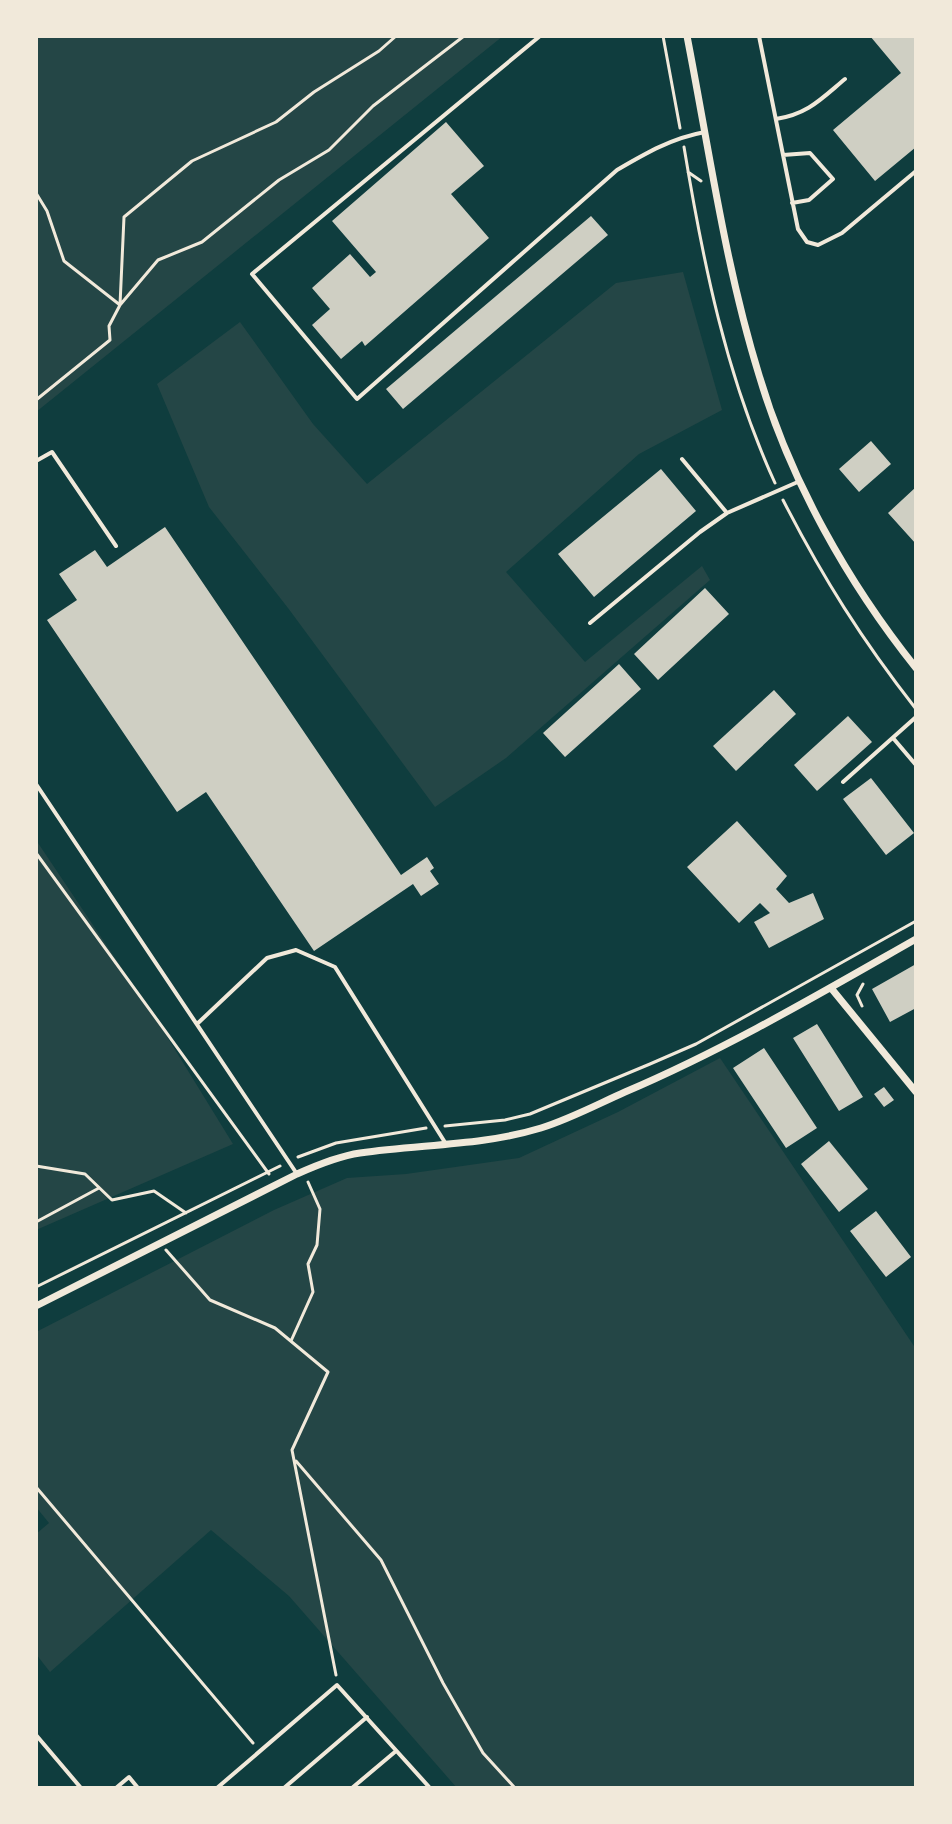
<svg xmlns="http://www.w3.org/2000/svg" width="952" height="1824" viewBox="0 0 952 1824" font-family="'DejaVu Sans',sans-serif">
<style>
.green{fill:#244646}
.building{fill:#cfcfc3}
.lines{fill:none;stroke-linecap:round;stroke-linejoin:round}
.path{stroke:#f1e9da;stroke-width:3}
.service{stroke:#f1e9da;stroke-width:4}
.minor{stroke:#f1e9da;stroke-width:7}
</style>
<rect width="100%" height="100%" fill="#0f3d3e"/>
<path class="green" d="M36,36H503L36,412Z
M683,272L722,410L639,454L506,572L585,662L702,566L710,580L506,758L435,807L288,608L209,507L157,384L240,322L313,424L367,484L616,283Z
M36,840L158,1022L233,1144L36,1230Z
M720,1058L916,1349V1788H457L289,1596L211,1530L50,1672L36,1654V1534L49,1523L36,1507V1332L274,1210L347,1178L406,1174L519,1158L618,1112Z"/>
<path class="building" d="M870,36H916V147L875,181L833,130L901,73Z
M446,122L484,166L451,194L489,238L365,346L362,341L341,359L312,325L330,309L312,288L350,254L370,277L376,272L332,221Z
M591,216L608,235L403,409L386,389Z
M871,441L891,464L859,492L839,469Z
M661,469L696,511L594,597L558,554Z
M916,487V544L888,513Z
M165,527L401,875L427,857L434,868L430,871L439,884L421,896L413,884L314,951L206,792L177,812L47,620L77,600L59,574L95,550L107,567Z
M705,588L729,614L658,680L634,654Z
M619,664L641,689L565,757L543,733Z
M774,690L796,714L736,771L713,746Z
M848,716L872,742L817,791L794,765Z
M871,778L914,833L886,855L843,799Z
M737,821L787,876L776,889L789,903L813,893L824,919L769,948L754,922L770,913L760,903L739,923L687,867Z
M916,964V1008L890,1022L872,989Z
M817,1024L863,1097L839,1111L793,1038Z
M764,1048L817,1128L786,1148L733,1068Z
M884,1087L894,1100L884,1107L874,1094Z
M829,1141L868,1189L839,1212L801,1164Z
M876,1211L911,1257L886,1277L850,1231Z"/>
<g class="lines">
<path class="path" d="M663,36L680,128
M684,147C703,262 726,376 775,483
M688,172L701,181
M36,193L47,211L64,261L120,305
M120,305L124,217L192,161L276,122L314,92L379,51L396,36
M36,400L110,340L109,326L120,305L158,260L202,242L279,180L329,150L373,106L464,36
M783,500C823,578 862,640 916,709
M36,853L269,1174
M862,1006L857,995L863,984
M445,1126L505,1120L530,1114L650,1064L696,1044L916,921
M298,1157L336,1143L426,1128
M36,1166L85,1174L112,1200L154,1191L186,1213
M36,1222L99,1188
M166,1250L210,1300L275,1328L328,1372L292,1450L336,1675
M36,1287L280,1166
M291,1341L313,1292L308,1264L317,1245L320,1209L308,1182
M296,1461L381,1560L443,1683L483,1753L515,1788
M36,1487L253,1743"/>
<path class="service" d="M540,36L252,274L357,399L617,170C646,153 672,138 705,132
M759,36L798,229L807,242L818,245L842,233L916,171
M776,119C808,114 821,99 845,79
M783,155L810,153L833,179L809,200L792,203
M682,459L727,513
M36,461L52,452L116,546
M590,623L700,532L727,513L800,481
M893,738L916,765
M843,782L916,717
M36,784L297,1174
M197,1024L267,958L296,950L335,967L446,1144
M36,1735L81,1788
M116,1788L129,1777L138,1788
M217,1788L337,1685L430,1788
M284,1788L367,1717
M352,1788L396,1751"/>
<path class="minor" d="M687,36C709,149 725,265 759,375C790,480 848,583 916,668
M831,988L916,1092
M36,1306L297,1174C317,1165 339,1156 360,1153C421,1144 482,1146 541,1128C570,1119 598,1104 625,1092C726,1049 821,993 916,939"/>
</g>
<rect width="952" height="1824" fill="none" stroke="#f1e9da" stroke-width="76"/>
</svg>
